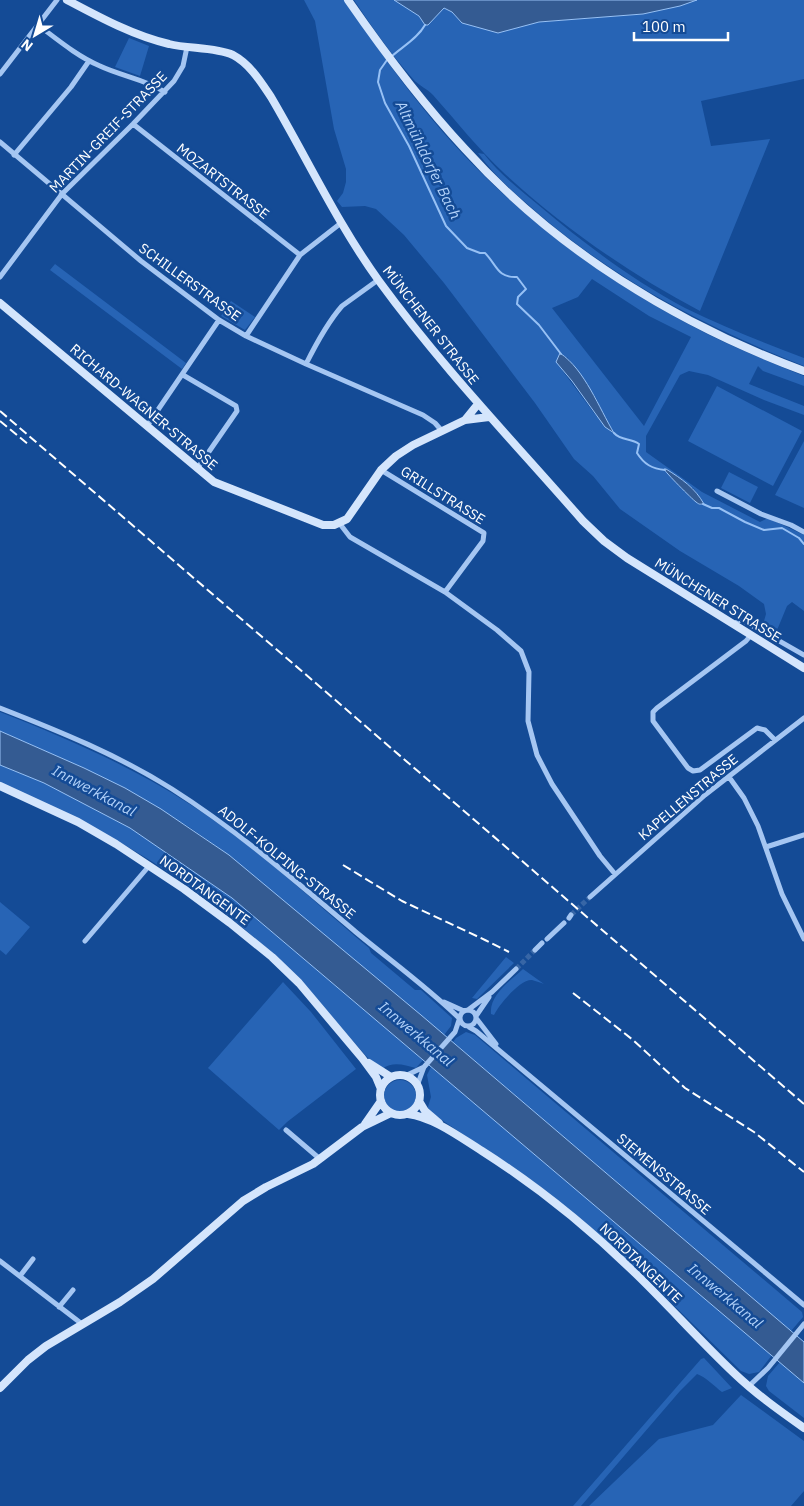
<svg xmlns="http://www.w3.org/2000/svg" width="804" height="1506" viewBox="0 0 804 1506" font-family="'IBM Plex Sans',sans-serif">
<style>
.green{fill:#2764b5;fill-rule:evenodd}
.water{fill:#345b92;stroke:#97c1f5}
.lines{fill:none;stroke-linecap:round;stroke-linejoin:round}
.stream{stroke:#97c1f5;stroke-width:2}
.street-tunnel{stroke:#3766a6;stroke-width:5;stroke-dasharray:5 2.5;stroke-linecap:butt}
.street{stroke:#a5c6f2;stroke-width:5}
.secondary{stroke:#d4e5fc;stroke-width:8}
.rail{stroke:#fff;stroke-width:2;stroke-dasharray:9 4;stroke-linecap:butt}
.labels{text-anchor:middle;stroke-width:5;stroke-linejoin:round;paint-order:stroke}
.street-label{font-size:14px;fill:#fff;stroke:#144b96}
.water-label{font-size:15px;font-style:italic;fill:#b1d1f9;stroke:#144b96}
</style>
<rect width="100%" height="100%" fill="#144b96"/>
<path class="green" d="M304,0H345C370,36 394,73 422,107C495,198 587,271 690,325C727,345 765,360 804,376V386L763,371L758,366L749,384L804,406V415L764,400L708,375L689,371L680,375L646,436V452L702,492L760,522L768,518L804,535V611L792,602L787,606L775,635L762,628L766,614L764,604L739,586L680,551L620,509L593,476L574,459L535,403L444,283L404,235L376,209L365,206L342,207L337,201L343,193L346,182V169L334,129L315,21ZM592,279L649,316L691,337L644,426L552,308L578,297ZM567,357L596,398L603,415L613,432L594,413L562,370ZM666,469L694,489L703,504L689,496Z
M354,0H394L419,16L425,25H427L444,8L452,12L462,23L498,32L539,22L643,14L680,6L697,0H804V79L701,101L711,146L770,139L700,311C630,274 564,228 505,174C479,150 457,122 433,95C428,89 419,86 413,79C391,54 372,27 354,0Z
M129,38L149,46L140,76L115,67Z
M478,153L484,154C500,175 522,191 542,208C586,245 634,281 685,308C724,327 764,343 804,358V366C708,328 619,282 540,215C518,196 495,177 478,153Z
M55,264L186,363L182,369L50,270Z
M231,301L255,317L245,330L221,316Z
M717,386L802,431L773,486L688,441Z
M804,441V508L775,495Z
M729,472L758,487L750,503L721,488Z
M0,712C66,738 131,766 191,805C255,846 311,899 369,948L371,953L415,990H421L452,1018L451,1026L444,1035L229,855L189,827L125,788L84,768L0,731Z
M0,765L44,783L130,828L232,898L423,1060L416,1068C404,1065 393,1061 382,1069L367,1057C339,1026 313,993 283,964C203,886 103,826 0,783Z
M0,902L30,927L6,955L0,950Z
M506,957L514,963L477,999L472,998Z
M523,969L544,984C541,983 536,981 532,980C520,979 499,1005 494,1015L491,1014C489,995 510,981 523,969Z
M283,982L311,1012L356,1069L287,1122L279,1130L208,1068Z
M466,1032L475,1035L802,1312L803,1317L791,1331L453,1042L456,1038Z
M431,1067L772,1355L759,1372L749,1374L741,1371L647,1279L576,1216L538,1185L427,1110L431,1097L427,1075Z
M384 1096a16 16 0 1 1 32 0a16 16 0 1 1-32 0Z
M704,1358L732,1388L722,1392C714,1386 706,1377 697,1374L680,1391L581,1506H573L701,1359Z
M780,1362L804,1383V1418L769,1391L766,1386L768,1376Z
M741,1395L804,1441V1491L791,1506H589L659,1439L713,1425Z"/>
<path class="water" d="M394,0H697L680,6L643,14L539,22L498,33L462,23L452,12L444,8L428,25H425L419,16Z
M560,353C585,370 599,408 614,433L605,427L572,381L556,362Z
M664,469H666C682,479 695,488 704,504C699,504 700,505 696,502C692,499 665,472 664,469Z
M0,731L84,768L125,788L161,809L229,855L421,1015L804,1342V1383L232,898L130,828L44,783L0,765Z"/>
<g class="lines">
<path class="stream" d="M391,57C402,47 418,38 425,25
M387,60L380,70L378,82L385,103L409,146L446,226L467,248L480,253H485C497,265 497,278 517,277L526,289L518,297L517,304L539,325L561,354
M614,433C621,441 631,438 639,444L637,453C644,464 652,469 665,470
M703,504L712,508H719L745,522L764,530L782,528L799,538L804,544"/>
<path class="street-tunnel" d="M571,915L590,897
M516,969L535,950"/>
<path class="street" d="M38,25C58,40 77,56 100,66C121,76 145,79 165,92
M0,74L57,0
M133,124L300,255
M0,142L141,261L219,320L246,336L306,364L423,415L435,423L442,431
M14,155L71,87L89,61
M0,277L62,194L133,124L174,81L183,66L187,47
M246,336L300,255L341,223
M306,364C316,344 327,323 342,306L378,280
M183,375L236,406L237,411L197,469
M147,426L219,320
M381,470L484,533L483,541L445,592
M717,491L761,514L791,525L804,532
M340,524L350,537L445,592L497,630L521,651L529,672L528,721L537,755L552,784L600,856L615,874
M734,624L740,620L744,621L804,655
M751,635L746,641L657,708L653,712V721L688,768L693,771L700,770L757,728L765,730L775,740
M0,708C59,731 118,755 172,789C238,831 297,882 357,933C391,961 427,987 459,1018
M729,777L744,798L758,826L782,894L804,939
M766,847L804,835
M590,897L705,795L804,718
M569,918L571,915
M547,939L564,923
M85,941L149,866
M535,950L542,943
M444,1002L464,1011
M460 1018a8 8 0 1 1 16 0a8 8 0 1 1-16 0Z
M468,1010L492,992L516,969
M476,1016L489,997
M476,1018L496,1044
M469,1027L476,1031L804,1305
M405,1076L424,1067L455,1032L459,1020
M417,1086L424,1067
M286,1130L320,1159
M0,1261L82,1324
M20,1276L33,1259
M59,1307L73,1290
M749,1386L768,1368L804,1324"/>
<path class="secondary" d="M67,0C99,17 134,36 169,44C188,49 215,47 233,55C250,64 261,82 271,97C307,158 337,223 379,281C441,366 514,442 583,521L604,541L627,558L804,668
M348,0C384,52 422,103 465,149C556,250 677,324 804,371
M0,303L214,482L323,525H334L347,519L381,470L396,456L413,445L465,420L489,417
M465,420L478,404
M0,786L78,822L116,844L184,889L230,923L272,957L299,983L362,1058L376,1077L381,1089
M369,1063L391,1077
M380 1095a20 20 0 1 1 40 0a20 20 0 1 1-40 0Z
M419,1101L425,1111L439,1123
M408,1114C433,1117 461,1138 482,1151C537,1186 589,1228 636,1274C670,1307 701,1342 735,1374C756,1394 780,1411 804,1428
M365,1124L381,1101
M0,1388L28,1360L46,1346L120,1302L153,1279L243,1201L266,1187L313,1164L362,1127L391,1113"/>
<path class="rail" d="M0,411L804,1104
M0,421L29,445
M343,865L402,901L485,940L509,952
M573,993L633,1040L685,1088L754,1132L804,1172"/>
</g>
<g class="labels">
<g class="street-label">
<text transform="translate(108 132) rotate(-46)" y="5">MARTIN-GREIF-STRASSE</text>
<text transform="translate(223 181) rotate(38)" y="5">MOZARTSTRASSE</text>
<text transform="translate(190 282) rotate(36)" y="5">SCHILLERSTRASSE</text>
<text transform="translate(431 325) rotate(52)" y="5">MÜNCHENER STRASSE</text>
<text transform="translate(144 407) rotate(40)" y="5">RICHARD-WAGNER-STRASSE</text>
<text transform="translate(443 495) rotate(32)" y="5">GRILLSTRASSE</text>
<text transform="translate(718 600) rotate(32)" y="5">MÜNCHENER STRASSE</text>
<text transform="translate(688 797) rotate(-40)" y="5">KAPELLENSTRASSE</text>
<text transform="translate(287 862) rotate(39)" y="5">ADOLF-KOLPING-STRASSE</text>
<text transform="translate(205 890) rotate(36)" y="5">NORDTANGENTE</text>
<text transform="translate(664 1174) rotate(40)" y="5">SIEMENSSTRASSE</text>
<text transform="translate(641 1263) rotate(44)" y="5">NORDTANGENTE</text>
</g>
<g class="water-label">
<text transform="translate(428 160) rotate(64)" y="5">Altmühldorfer Bach</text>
<text transform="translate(94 791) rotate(28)" y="5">Innwerkkanal</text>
<text transform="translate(416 1034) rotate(40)" y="5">Innwerkkanal</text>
<text transform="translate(725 1296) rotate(40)" y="5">Innwerkkanal</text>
</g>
</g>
<g transform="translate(35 35) rotate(218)" stroke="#144b96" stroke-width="4" paint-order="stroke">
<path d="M0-4L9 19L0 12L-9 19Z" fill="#ffffff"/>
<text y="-8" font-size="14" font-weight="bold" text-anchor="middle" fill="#ffffff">N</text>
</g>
<path d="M634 32v8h94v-8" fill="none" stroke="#ffffff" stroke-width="2.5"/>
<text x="642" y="32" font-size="15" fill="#ffffff" stroke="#144b96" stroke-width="4" paint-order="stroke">100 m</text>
</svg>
